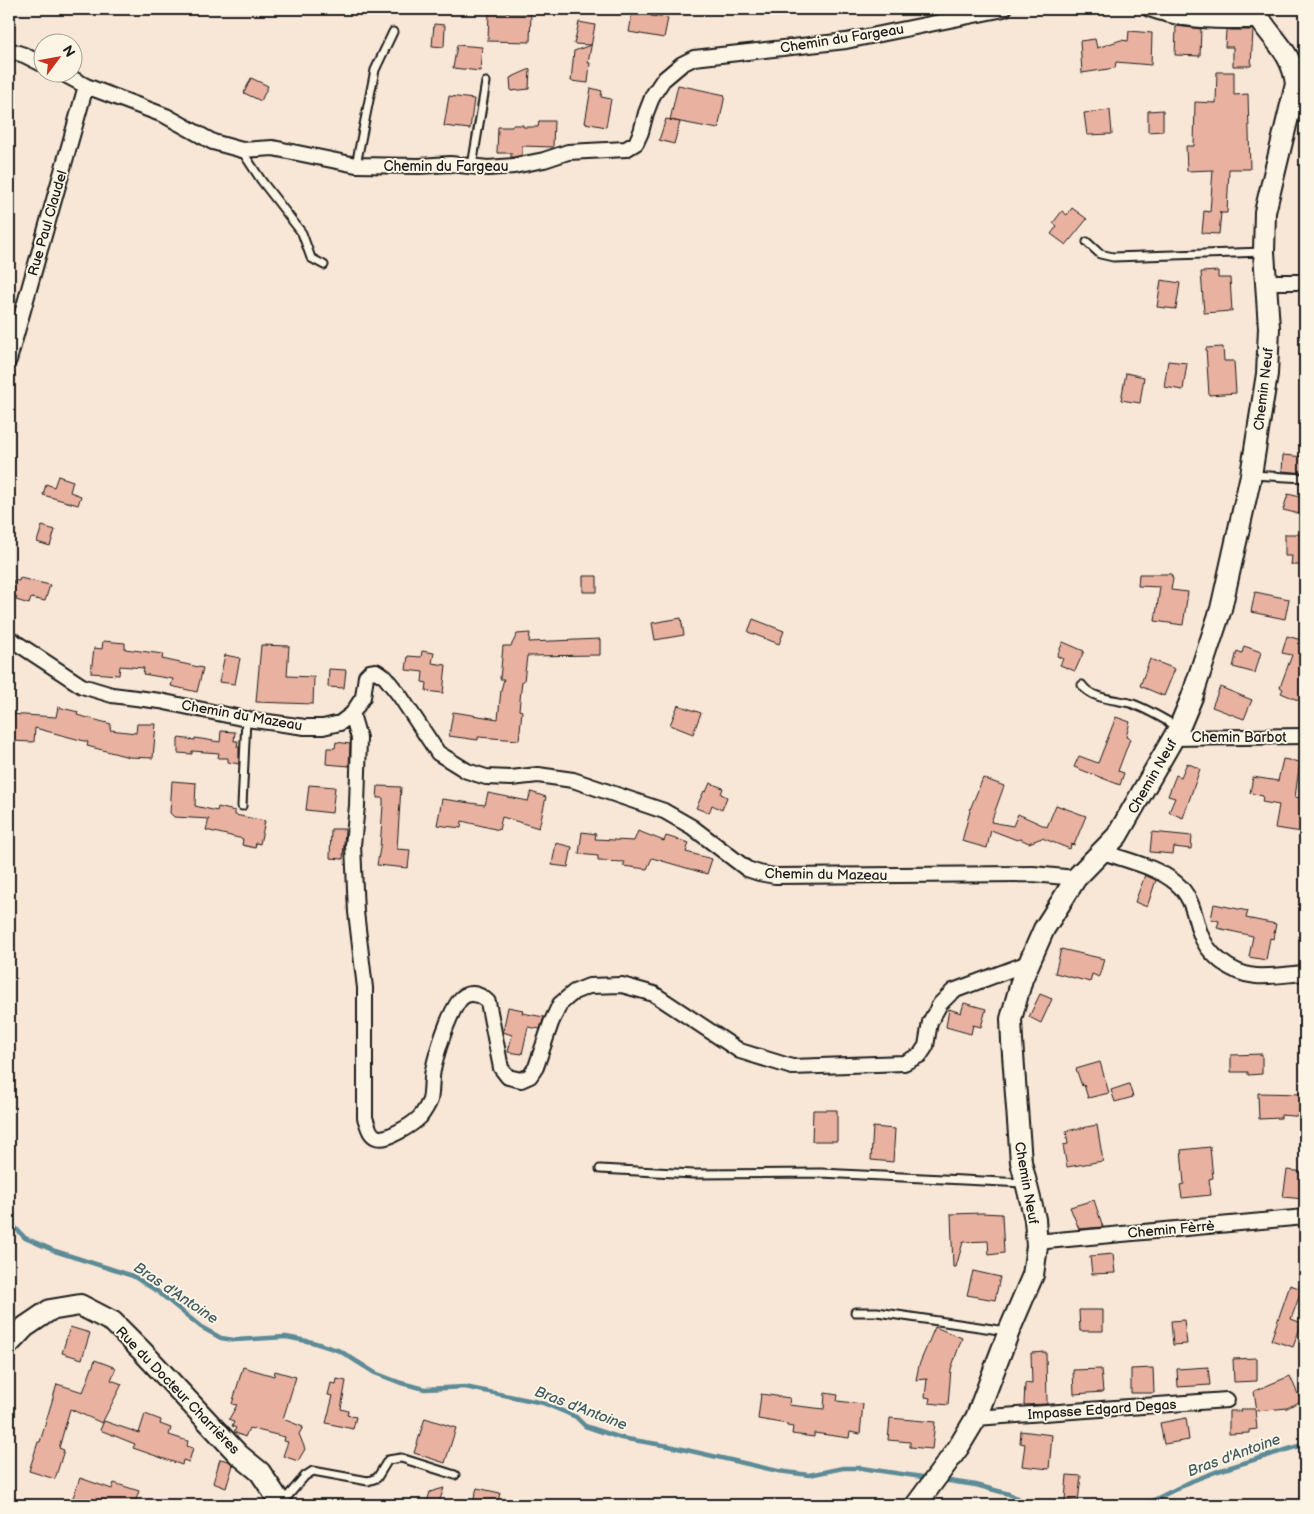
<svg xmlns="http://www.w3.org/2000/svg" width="1314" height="1514" viewBox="0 0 1314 1514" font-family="'Balsamiq Sans',sans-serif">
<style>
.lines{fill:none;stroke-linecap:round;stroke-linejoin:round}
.stream{stroke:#5c8a96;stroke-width:4.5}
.building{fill:#e9b1a0;stroke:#1c1c1c}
.lane-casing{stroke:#1c1c1c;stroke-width:11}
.street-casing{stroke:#1c1c1c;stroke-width:18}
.secondary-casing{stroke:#1c1c1c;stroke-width:24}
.lane{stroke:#fcf5e5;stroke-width:7}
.street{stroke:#fcf5e5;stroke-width:14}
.secondary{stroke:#fcf5e5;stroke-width:20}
.labels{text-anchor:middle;stroke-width:4;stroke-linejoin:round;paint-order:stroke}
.street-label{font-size:14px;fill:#1c1c1c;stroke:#fcf5e5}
.water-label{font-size:15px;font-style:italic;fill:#415c63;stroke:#fcf5e5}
</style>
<rect width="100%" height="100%" fill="#f8e7d7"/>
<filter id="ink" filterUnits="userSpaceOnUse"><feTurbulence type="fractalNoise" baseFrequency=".02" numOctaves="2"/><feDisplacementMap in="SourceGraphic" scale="10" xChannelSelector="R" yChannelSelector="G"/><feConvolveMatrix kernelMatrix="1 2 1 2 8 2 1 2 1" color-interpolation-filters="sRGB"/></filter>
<g filter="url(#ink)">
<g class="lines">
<path class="stream" d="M9,1221L25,1238L55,1251L133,1276L157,1291L201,1327L221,1338L234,1340L286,1337L312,1342L340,1351L375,1373L401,1383L425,1389L465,1387L543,1403L567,1413L576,1417L585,1426L621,1438L669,1446L778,1471L809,1475L843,1468H861L929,1478
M942,1480L976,1485L1009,1494L1031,1505
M1144,1505L1192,1481L1218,1471L1305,1444"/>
</g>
<path class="building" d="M633,9L653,11L651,16L668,18L664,38L629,32Z
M489,12H531L530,42L488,41Z
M579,22L595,25L588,63H590L588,83L571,81L574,51L591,45L574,44Z
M434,24L445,25L444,47L432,46Z
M1176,26L1201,29L1200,56L1175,55Z
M1226,30H1253L1251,66H1233V47H1225Z
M1129,31L1152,33L1151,65L1116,62L1115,68L1082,73L1080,41L1095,39L1097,48L1121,40L1128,41Z
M457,45L482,47L480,71L453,68Z
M530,69L529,89L511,91L510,78Z
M1217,72H1234V95L1248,94L1250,169H1229L1227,213H1219H1221L1219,234L1202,233L1204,211L1210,212L1213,170L1187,171L1186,146H1194L1195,102L1216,103Z
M251,78L268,86L261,101L244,93Z
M678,85L725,95L718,129L670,120Z
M591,88L602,91L601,97L611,99L606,127L585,123Z
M449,96L474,99L470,129L444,126Z
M1110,110L1112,134L1087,135L1084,113Z
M1163,110V131L1148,132V111Z
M666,119L680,122L674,144L659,140Z
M539,121H554L553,147L522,146V155L513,157H511V153H497L498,127H512V125H523V127H538Z
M1072,208L1087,219L1066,245L1051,234L1057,226L1053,223L1062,211L1067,215Z
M1218,271V278H1230L1232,311L1204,313L1201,272Z
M1161,280L1180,283L1176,309L1157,307Z
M1223,347L1224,361H1234L1236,393L1209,395L1206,348Z
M1168,361L1187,363L1183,390L1164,387Z
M1126,373L1144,377L1140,403L1121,400Z
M1283,455L1305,457V473L1282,471Z
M58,476L73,481L70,492L81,496L78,505L43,495L46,484L54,487Z
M1288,494L1304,498L1300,514L1283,510Z
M42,526L55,530L50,546L37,542Z
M1285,534H1305L1304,565H1291L1292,556H1285Z
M1139,574H1171L1173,579L1171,590L1188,592L1183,625L1155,621L1160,587L1138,586Z
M583,576H597V592H583Z
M20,578L50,585L45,601L31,598L29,604L16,600L17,597L10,595L14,580L19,581Z
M1255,592L1289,599L1285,619L1251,612Z
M681,618L684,635L655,640L652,623Z
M753,619L784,631L779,644L748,632Z
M530,633L529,642L600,639V655L527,656L524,681H522L519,710L522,711L519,740L478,737V740L449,736L453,712L498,719L501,690L504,679H500L503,646H511L517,634Z
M1287,636L1305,641V703L1281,693L1283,689L1280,687L1292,655L1282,653Z
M103,641L125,643V649L163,654L162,659L203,668L197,692L171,686L173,679L143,674L144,668L120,666L119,675L91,673L94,648L102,649Z
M1063,642L1084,651L1075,671L1060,665L1063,659L1057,656Z
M261,645L289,646L287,676L314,677L313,704L256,702Z
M1244,646L1261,652L1255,673L1233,667L1237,651L1242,653Z
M422,651L434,653L432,663L446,665L443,693L426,691L427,683L422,682L423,672L406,670L408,656L421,657Z
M225,655L240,658L235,684L219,682Z
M1150,659L1175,669L1164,696L1140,686Z
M329,669L346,670L344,688L328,687Z
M1220,687L1252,700L1244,719L1212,707Z
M678,705L701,713L693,734L670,725Z
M58,707L78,712L77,715L111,724L110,730L136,733L137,724H156L153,758L129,757L87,746L88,742L35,728L34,742L9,741V714L56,717Z
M1116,717L1130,722L1126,737L1130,739L1118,771L1124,773L1120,785L1074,767L1079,756L1098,763Z
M221,731L235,732L234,741H238L237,747H239V764L228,762V758H218L219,753L192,751V754L178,753V738L195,740V738L220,742Z
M336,742L350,744L349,766L326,764L327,748H335Z
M1283,759L1300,762L1295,797L1305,799V811L1302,832L1275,828L1279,805L1262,802L1263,796L1250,793L1253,777L1278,781Z
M1187,763L1200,769L1183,818L1169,812L1175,798L1168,796L1176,775L1181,777Z
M983,778L1004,786L991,822L1013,826L1018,814L1047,827L1056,805L1086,816L1074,845L1071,844L1070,849L1042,838L1029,843L1020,839L1017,840L991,830L987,848L962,841L971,807Z
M172,781L196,783L195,806L217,811L218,807L235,811V815L265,821L260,844L256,843L255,848L242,845L243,839L206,830L209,819L174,817L170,813Z
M710,783L723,788L721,794L727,797L722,810L712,805L709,813L696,808L704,791L706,792Z
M309,785L335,787L332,813L306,810Z
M378,786L401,787L397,849L410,850L408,868L377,865L380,848L383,805V798H377Z
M531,792L546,797L539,828L502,817L499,830L462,821L461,828L437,825L442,799L485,805L488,793L528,801Z
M331,829H345L343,859L330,858Z
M638,831L664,841L666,836L689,843L686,852L712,859L707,874L652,858L647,869L623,866L625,862L598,861V856L579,854L582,832L596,834L595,839L634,841Z
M1152,832L1192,836L1191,849L1174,847L1173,854L1150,852Z
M556,843L572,847L568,867L552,865Z
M1145,875L1156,880L1147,907L1135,902Z
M1214,904L1248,911L1246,918L1276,924L1273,939L1270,938L1266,960L1249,957L1253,936L1217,928L1219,921L1211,919Z
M1061,949L1104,959L1099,977L1092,974L1090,982L1055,973Z
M1040,994L1052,999L1041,1023L1029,1017Z
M964,1003L986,1009L981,1027L973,1025L971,1034L946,1027L949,1009L961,1013Z
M508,1007L523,1010L522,1013L544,1017L540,1029L528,1027L522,1054L508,1052L512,1035L503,1032Z
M1262,1054V1074L1248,1075V1072H1231V1055Z
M1100,1062L1109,1093L1088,1098L1084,1085L1082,1086L1076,1069Z
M1129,1084L1133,1097L1115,1102L1111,1090Z
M1258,1093L1305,1094V1117L1281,1115V1118L1259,1119Z
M813,1110H837V1141H812Z
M1097,1125L1103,1161L1067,1167L1063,1145L1068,1144L1066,1131Z
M873,1127L895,1129L893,1162L871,1160Z
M1210,1147L1213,1178L1209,1179L1211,1195L1182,1198L1180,1185L1184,1184L1181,1150Z
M1287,1170L1305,1172L1304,1199L1283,1197Z
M1094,1200L1103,1227L1079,1229L1070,1207Z
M982,1213L1002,1214L1004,1253L989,1255L988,1241L963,1242L956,1267H953L951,1214Z
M1113,1254L1115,1273L1092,1274L1090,1256Z
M973,1271L1000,1277L995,1300L967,1295Z
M1290,1285L1302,1289L1291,1319L1302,1323L1293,1347L1271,1340Z
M1079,1310H1103V1331H1080Z
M1184,1320L1187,1344L1173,1345L1171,1321Z
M70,1327L90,1333L82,1359L62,1353Z
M935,1327L962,1338L951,1369L948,1405L929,1403L930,1398L925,1397L927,1379L916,1380L919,1365Z
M1046,1352L1047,1404L1024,1405L1025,1383L1032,1384L1031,1353Z
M1257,1358V1381L1234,1382L1233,1359Z
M95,1360L116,1368L111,1380L122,1384L102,1423L70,1409L59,1448L64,1450L55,1479L29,1471L38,1442H40L57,1384L83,1392Z
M243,1367L274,1376L275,1371L296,1377L283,1419L303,1427L299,1434L305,1449L298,1461L283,1456L288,1442L284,1441L285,1437L249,1428L245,1437L234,1432L236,1428L232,1426L234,1422L229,1419L237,1405L232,1404Z
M1208,1367L1210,1385L1178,1387L1177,1369Z
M1153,1368L1154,1393H1131V1369Z
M1101,1369L1103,1392L1074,1394L1073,1370Z
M1290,1376L1301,1401L1287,1408L1257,1411L1254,1391Z
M337,1379L346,1381L341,1409L348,1411L347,1415L356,1417L353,1429L326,1423L333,1396L328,1395L331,1383L336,1384Z
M825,1393L838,1395L837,1401L863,1404L860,1434L850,1432L849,1438L814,1433V1437L792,1434L793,1427L787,1426V1424L758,1419L761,1394L790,1398L789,1405L824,1409Z
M1240,1409H1255L1257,1429L1249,1430V1433L1229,1434V1411H1241Z
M145,1414L161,1420L160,1424L171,1428L169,1435L188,1441L187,1446L193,1448L189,1462L183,1460L182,1465L133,1448L135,1444L100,1430L104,1421L139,1433Z
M425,1418L456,1428L445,1463L414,1453Z
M890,1418L935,1422L932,1449L910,1447V1442L888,1440Z
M1186,1418L1189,1440L1164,1444L1160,1423Z
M1021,1431L1052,1435L1049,1469L1022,1466L1025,1444L1020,1443Z
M220,1459L229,1461L233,1465L226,1488L213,1483Z
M1067,1475L1081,1476L1078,1502L1065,1500Z
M80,1478L112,1489L114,1483L139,1491L134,1505H87L72,1500Z
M444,1488L438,1505H426L430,1492Z
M477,1488L500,1493L497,1505H472Z"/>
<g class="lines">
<g class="lane-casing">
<path id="lane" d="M242,151L261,180L302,233L311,258L324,265
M356,165L375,70L393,32
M472,166L486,82
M1087,242L1100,254L1113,257L1264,252
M1252,475L1305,478
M1082,685C1092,700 1117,699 1133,704C1149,710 1164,719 1179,728
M242,806L246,719
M600,1169L693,1174L821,1173L1025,1183
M855,1312H877L1006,1331
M282,1503L305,1476L313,1471L368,1481L377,1478L388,1460L401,1458L455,1475"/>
</g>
<g class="street-casing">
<path id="street" d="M1149,9C1188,23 1220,21 1260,21
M9,50L24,55L42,64
M60,72L86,86L166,116L213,142L242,150L273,148L356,165L419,166L450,164L488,168L514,166L544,160L568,152L626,149L636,143L641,132L646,113L653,95L663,80L682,64L694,58L846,41L1004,9
M1290,110H1305
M1266,282H1305
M9,360L86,86
M9,638L82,686L112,695L160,701L246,719L305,727H323L340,723L352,714L363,697L366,676L370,672L376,671L385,677L400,696L438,753L467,771L486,777L511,778L538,775L573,780L664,811L692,827L747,869L759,873L775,876L1033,874L1076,878
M352,714L359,738L357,806L353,845L356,912L365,988V1118C368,1125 369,1134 376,1137C386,1142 413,1124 420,1117C423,1113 428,1105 430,1100C432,1091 431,1079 433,1070C437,1051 448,1016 459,1001C467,990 479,993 488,1002L501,1068L508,1077L521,1080L530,1076L536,1067L551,1023L560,1004L574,992L589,986L622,985L654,994L740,1051L792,1067L904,1063L920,1055L926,1046L930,1022L940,1004L953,991L1028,963
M1173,738L1305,736
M1103,852C1125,860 1158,867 1176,883C1191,895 1194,913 1199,930C1206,954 1231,974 1256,976C1272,977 1289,974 1305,973
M1036,1242L1305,1217
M976,1418L1227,1400"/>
</g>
<g class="secondary-casing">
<path id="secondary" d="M9,1344L25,1327L50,1310L80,1305L113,1322L142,1351L238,1454L260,1472L282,1505
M916,1505L958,1448L976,1418L1009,1331L1033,1275L1037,1246L1035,1219L1021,1162L1012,1041L1011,1019L1022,979L1044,929L1063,899L1076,878L1117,836L1179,728L1192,697L1221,609L1251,475L1267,374L1269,328L1264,252L1265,212L1296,84C1292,49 1269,39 1254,9"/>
</g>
<use href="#lane" class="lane"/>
<use href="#street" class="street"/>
<use href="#secondary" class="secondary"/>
</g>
</g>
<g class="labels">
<g class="street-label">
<text transform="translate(842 38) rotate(-9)" y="5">Chemin du Fargeau</text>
<text x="446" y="171">Chemin du Fargeau</text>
<text transform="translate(47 223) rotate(-74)" y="5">Rue Paul Claudel</text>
<text transform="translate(1263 389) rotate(-83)" y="5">Chemin Neuf</text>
<text transform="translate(242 715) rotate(10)" y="5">Chemin du Mazeau</text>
<text x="1239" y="742">Chemin Barbot</text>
<text transform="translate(1152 776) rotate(-60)" y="5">Chemin Neuf</text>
<text transform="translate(826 874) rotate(1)" y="5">Chemin du Mazeau</text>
<text transform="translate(1027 1183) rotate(80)" y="5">Chemin Neuf</text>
<text transform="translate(1171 1229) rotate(-5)" y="5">Chemin Fèrrè</text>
<text transform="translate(178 1390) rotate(46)" y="5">Rue du Docteur Charrières</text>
<text transform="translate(1102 1409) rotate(-4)" y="5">Impasse Edgard Degas</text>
</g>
<g class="water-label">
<text transform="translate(176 1293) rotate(34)" y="5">Bras d'Antoine</text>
<text transform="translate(581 1408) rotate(21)" y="5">Bras d'Antoine</text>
<text transform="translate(1234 1455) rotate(-20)" y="5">Bras d'Antoine</text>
</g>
</g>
<rect width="1314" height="1514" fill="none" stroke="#fcf5e5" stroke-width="30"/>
<rect x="15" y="15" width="1284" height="1484" fill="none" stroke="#1c1c1c" stroke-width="2" filter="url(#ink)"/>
<g transform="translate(58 58) rotate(58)"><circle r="24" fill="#fcf5e5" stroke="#a29e95"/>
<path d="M0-4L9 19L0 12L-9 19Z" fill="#c8321e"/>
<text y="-8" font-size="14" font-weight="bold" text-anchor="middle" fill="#1c1c1c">N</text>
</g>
</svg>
